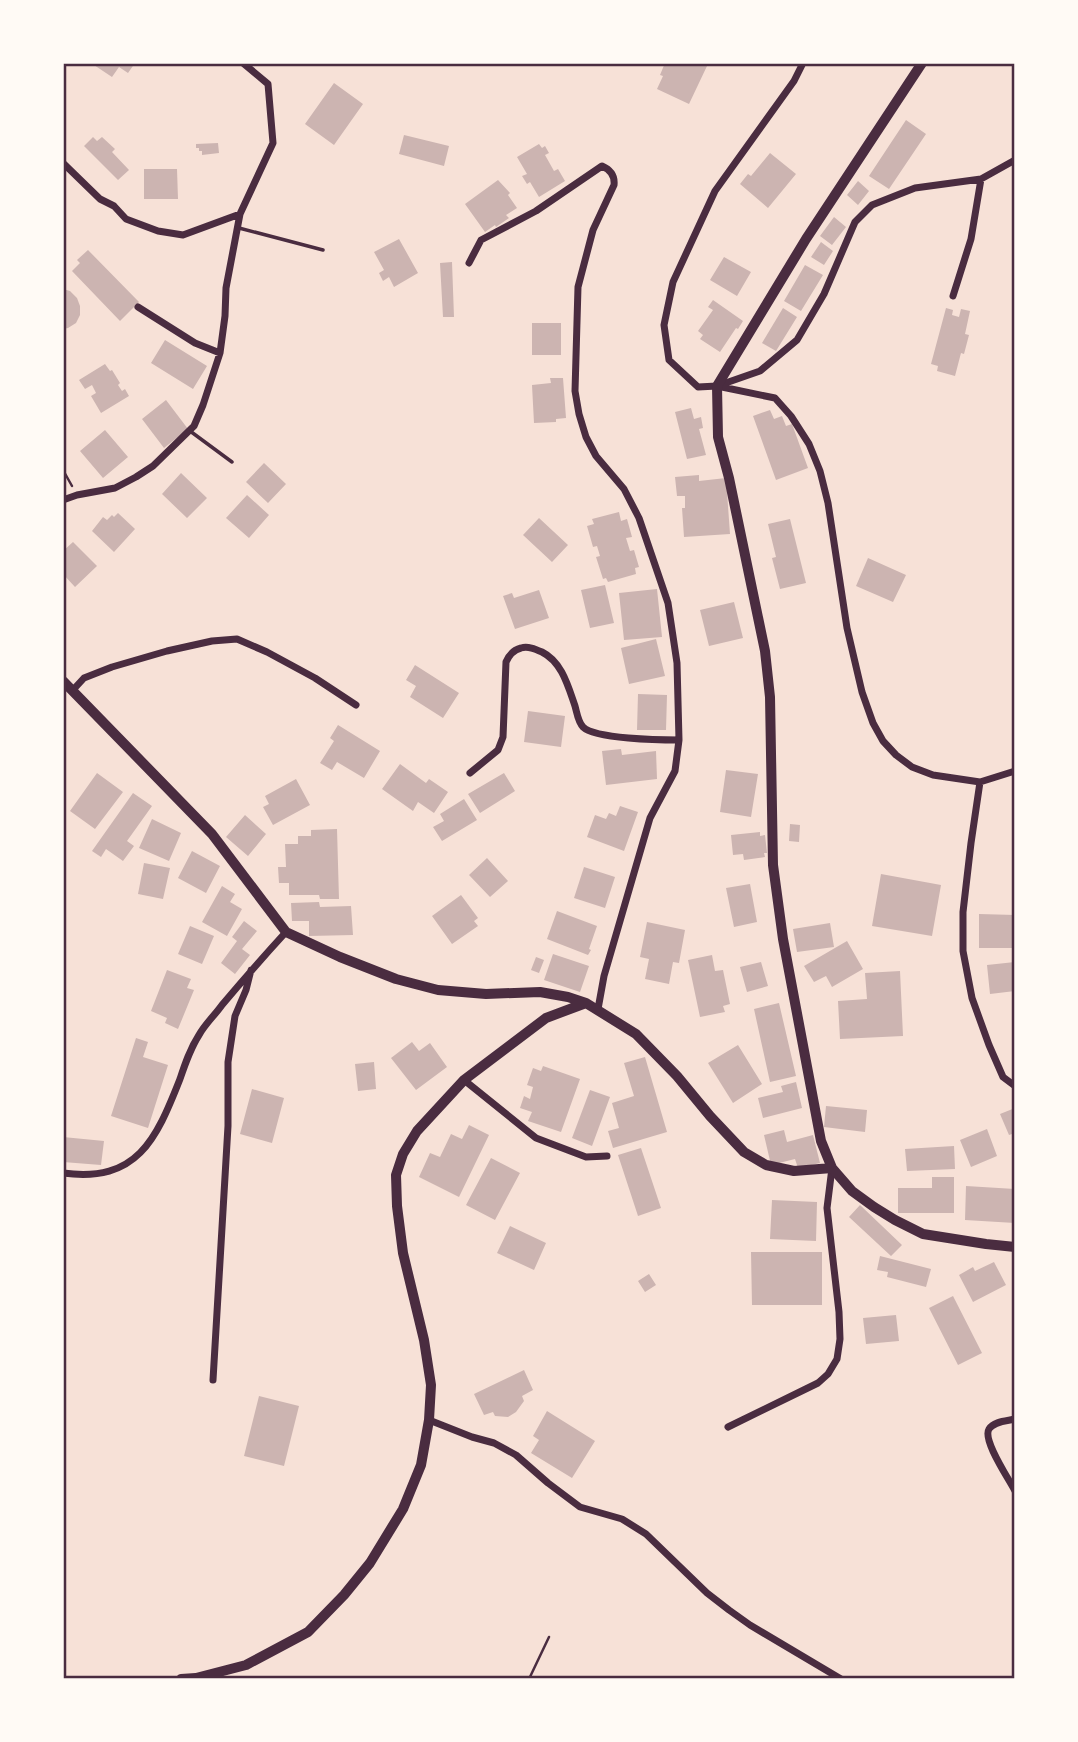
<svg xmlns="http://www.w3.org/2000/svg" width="1078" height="1742" viewBox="0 0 1078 1742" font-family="'Titillium Web',sans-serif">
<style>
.building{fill:#ccb4b1}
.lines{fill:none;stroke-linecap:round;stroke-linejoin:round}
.path{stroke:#4a2c40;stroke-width:2.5}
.service{stroke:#4a2c40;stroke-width:3.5}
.minor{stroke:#4a2c40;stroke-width:7}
.secondary{stroke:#4a2c40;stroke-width:10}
.neatline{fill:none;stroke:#4a2c40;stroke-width:2.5}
</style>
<rect width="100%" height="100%" fill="#f7e1d7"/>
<path class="building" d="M91,63H135L128,73L119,67L112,77Z
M665,63H700L707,66L689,104L657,89L663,76L660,75Z
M334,83L363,104L334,145L305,124Z
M906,120L926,134L889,189L869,176Z
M404,135L449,146L444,166L399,154Z
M93,137L97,141L102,137L115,149L112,152L129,170L118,180L84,146Z
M218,143L219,153L202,155V151H199V148H196V144Z
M539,144L542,148L545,146L549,153L545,155L554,171L558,169L565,181L539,197L530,182L527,184L522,176L527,174L517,157Z
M770,153L796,174L768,208L740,184L748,174L751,176Z
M144,169H177L178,199H144Z
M498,180L510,193L508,195L517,208L506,215L509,218L496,227L495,225L485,232L465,204Z
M858,181L869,191L858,205L847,195Z
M834,217L846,227L832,245L820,236Z
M399,239L418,273L394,287L389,277L383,281L379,273L384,270L374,252Z
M821,242L833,251L824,265L811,257Z
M88,250L139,302L120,321L72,271L80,263L77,260Z
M724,257L751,272L737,296L710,280Z
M452,262L454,317H443L440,263Z
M805,265L823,275L801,311L784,301Z
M63,289L70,291L77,298L80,306V315L76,323L68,328L63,329Z
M713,300L743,321L738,329L736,328L720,352L700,339L703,335L698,331L713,310L708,307Z
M783,308L797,317L776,351L762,343Z
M946,308L953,310L952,315L959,317L961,309L970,311L965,334L969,335L964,354L961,353L955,376L937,371L938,366L931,364Z
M532,323H561V355H532Z
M165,340L207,366L193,389L151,363Z
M105,364L110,371L112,370L120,383L118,385L122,391L125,389L129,396L101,413L91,396L96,393L92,385L85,389L79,380Z
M550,378H563L566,418L556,419V422L534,423L532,385L551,383Z
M166,400L188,429L164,448L142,419Z
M691,408L694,419L701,417L703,428L699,429L706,455L687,459L675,412Z
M770,410L774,419L782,416L786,426L792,424L808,468L776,480L753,416Z
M105,430L128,457L103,478L80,451Z
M264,463L286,484L268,503L246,482Z
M181,473L207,498L187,518L162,494Z
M699,475V481L726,478L730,534L684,537L682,508H685V496H677L675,477Z
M247,495L269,515L249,538L226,518Z
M619,512L621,521L627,519L632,537L626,538L630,551L634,550L639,567L635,568L636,574L608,582L606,578L603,579L596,557L600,556L597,546L593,547L587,526L594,524L592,519Z
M118,513L135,529L114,552L92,531L103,517L107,520L112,515L114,517Z
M539,518L568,545L552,562L523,535Z
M790,519L806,583L780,589L772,558L776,557L768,524Z
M73,542L97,566L75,587L63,574V551Z
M868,558L906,575L893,602L856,586Z
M605,585L614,623L590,628L581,590Z
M657,589L662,637L624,640L619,593Z
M539,590L549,618L515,629L503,596L512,593L514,598Z
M734,602L743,638L709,646L700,610Z
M656,639L665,676L629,684L621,648Z
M415,665L459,693L443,718L410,697L416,686L406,680Z
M638,694L667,695L666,730H637Z
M528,711L565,716L561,747L524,742Z
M338,725L380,751L364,778L337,762L332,770L320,763L334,741L330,738Z
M621,749L622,755L656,751L657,779L606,785L602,751Z
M400,764L426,783L429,779L448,792L434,813L418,802L413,811L382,789Z
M726,770L758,774L751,817L720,812Z
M97,773L123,792L95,829L70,811Z
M504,773L515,791L480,813L468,794Z
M296,779L310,805L273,825L263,807L269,804L265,796Z
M133,793L152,806L127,841L134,846L123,861L106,849L101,857L92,851Z
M464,799L477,820L442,841L433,827L444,821L440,814Z
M620,806L638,812L624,851L587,837L595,815L606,819L609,813L616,816Z
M245,815L266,834L248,856L226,837Z
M152,819L181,833L169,861L139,848Z
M790,824L800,825L799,842L789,841Z
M337,829L339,899H320L319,895H289V883H279L278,867H286L285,844H298V836H311V830Z
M760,832V836L765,835L767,853H764L765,857L744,860L743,854L733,855L731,835Z
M192,851L220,866L206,893L178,878Z
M487,858L508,881L490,897L469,875Z
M144,863L170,868L163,899L138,894Z
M584,867L615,877L605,908L574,898Z
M881,874L941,885L932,936L872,926Z
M750,884L757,922L734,927L726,888Z
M222,886L235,894L230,902L242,909L227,936L202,922Z
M461,895L478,918L474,921L478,926L452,944L432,916Z
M319,902L320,907L351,906L353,935L309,936V921H292L291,903Z
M557,911L597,926L589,949L591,950L588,955L547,939Z
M979,914L1015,915V948H979Z
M244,921L257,931L242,949L250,955L235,974L221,963L237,941L232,937Z
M647,922L685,930L679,963L673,962L669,984L645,979L649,959L640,957Z
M830,923L834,947L797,952L793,929Z
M190,926L214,936L202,964L178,954Z
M847,941L863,969L832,987L826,976L814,982L804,966Z
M553,954L589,966L580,992L544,980Z
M712,955L715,971L723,970L730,1004L723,1006L725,1012L700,1017L688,960Z
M536,957L544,960L539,973L531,970Z
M761,962L768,986L747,992L740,967Z
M1015,962V991L990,994L987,965Z
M167,970L191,979L187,988L194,990L178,1029L165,1023L167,1018L151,1011Z
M900,971L903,1036L840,1039L838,1001L867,999L865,973Z
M779,1003L796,1076L770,1082L754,1009Z
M136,1038L148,1042L143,1057L168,1065L148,1128L111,1116Z
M412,1042L419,1051L430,1043L447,1067L416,1090L391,1058Z
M738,1045L762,1084L733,1103L708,1063Z
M645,1057L667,1132L613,1148L608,1131L619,1128L612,1103L634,1096L624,1063Z
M374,1062L376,1089L358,1091L355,1064Z
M543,1066L580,1079L561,1132L528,1121L532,1112L520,1108L524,1096L530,1099L533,1087L527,1085L533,1068L541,1071Z
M796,1082L802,1108L763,1118L758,1098L783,1092L781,1086Z
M252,1089L284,1098L272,1143L240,1134Z
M590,1090L610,1097L592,1146L572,1138Z
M826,1106L867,1110L865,1132L824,1127Z
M1015,1108V1133L1009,1135L1000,1114Z
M469,1125L489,1135L459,1197L419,1177L430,1153L440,1157L451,1134L462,1139Z
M987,1129L997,1156L971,1167L960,1140Z
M784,1130L787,1142L813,1135L820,1163L798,1168L795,1159L771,1165L764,1135Z
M63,1137L104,1141L101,1165L63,1162Z
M954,1146L955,1169L907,1171L905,1149Z
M641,1148L661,1208L638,1216L618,1155Z
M491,1158L520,1173L495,1220L466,1205Z
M932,1177H954V1213H898V1188H932Z
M966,1186L1015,1189V1223L965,1220Z
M772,1200L817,1202L816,1241L770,1239Z
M860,1205L902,1245L891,1256L849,1217Z
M510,1226L546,1243L534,1270L497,1253Z
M751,1252H822V1305H752Z
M880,1256L931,1269L926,1287L887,1277L888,1272L877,1270Z
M994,1262L1006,1285L973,1302L959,1275L973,1267L975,1271Z
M649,1274L656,1285L645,1292L638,1281Z
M953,1296L982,1353L958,1365L929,1308Z
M896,1315L899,1341L866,1344L863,1318Z
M524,1370L533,1390L522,1396L524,1401L516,1412L508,1417L495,1416L493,1412L484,1415L474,1394Z
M259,1396L299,1406L284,1466L244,1456Z
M547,1411L595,1441L572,1478L531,1453L539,1440L533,1436Z"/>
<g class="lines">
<path class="path" d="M63,470L72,486
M529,1679L549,1637"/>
<path class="service" d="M239,228L323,250
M190,431L232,462"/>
<path class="minor" d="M803,63L794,81L715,191L673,282L664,325L669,360L698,387L717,386L775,398L791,416L809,444L820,471L828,503L847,628L862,692L873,723L883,741L896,755L912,767L933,775L980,782L1015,771
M63,163L100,199L114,206L126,219L158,231L183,235L240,214
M469,263L481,240L536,211L602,166C611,170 615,176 614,185L593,230L578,287L575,391L579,414L586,437L596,456L624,489L639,518L668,603L677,663L679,740L675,771L650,818L604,976L598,1009
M953,296L971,239L981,179
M138,307L195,343L220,353
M717,386L760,371L797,340L824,294L855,222L872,205L915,188L981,179L1015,160
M63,500L77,495L115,488L136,477L153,466L194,426L203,405L220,353L225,316L226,288L240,214L273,143L268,84L243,63
M72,691L84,678L112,667L167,651L212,641L237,639L267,652L315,678L356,705
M470,773L498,750L503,737L506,662C509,655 513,650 521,648C528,646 535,649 542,652C562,662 568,686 575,706C577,713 578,722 583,727C595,739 660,740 679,740
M980,782L971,843L963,912V951L972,998L989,1045L1003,1077L1015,1086
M464,1080L536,1138L586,1157L607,1156
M63,1173C137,1183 156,1140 180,1079C185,1064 190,1049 199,1035C205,1024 215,1015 222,1005C243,980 264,956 286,932
M213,1380L228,1126V1062L235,1016L246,990L251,970
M1015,1419C1007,1421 994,1421 989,1429C982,1440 1009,1479 1015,1491
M429,1420L472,1437L494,1443L516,1455L548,1483L580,1507L622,1519L646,1534L707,1593L729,1610L750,1625L841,1679
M728,1427L818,1383L828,1374L837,1359L840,1339L839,1312L827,1208L832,1168"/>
<path class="secondary" d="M922,63L806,239L717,386L718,437L729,478L765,651L770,697L773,865L783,939L821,1141L832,1168L852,1191L874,1207L895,1220L923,1234L986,1244L1015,1247
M63,681L212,834L286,932L340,957L396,979L438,990L486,994L540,992L568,997L586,1003L636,1034L677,1076L710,1116L744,1152L766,1165L794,1171L832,1168
M181,1679L196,1678L246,1665L308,1632L344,1595L370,1563L403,1509L421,1465L429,1420L431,1385L424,1340L403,1253L397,1206L396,1175L403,1154L417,1131L464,1080L546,1018L586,1003"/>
</g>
<rect width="1078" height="1742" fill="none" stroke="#fffaf5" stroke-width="130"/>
<rect x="65" y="65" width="948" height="1612" class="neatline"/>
</svg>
